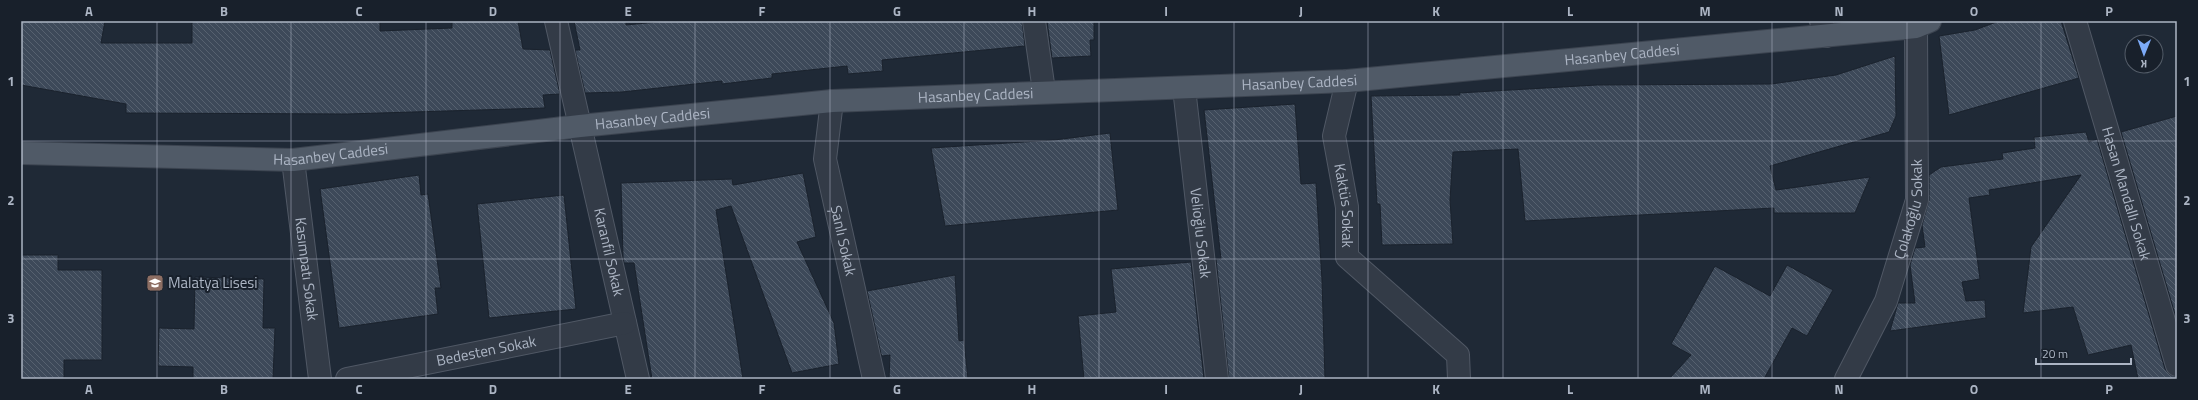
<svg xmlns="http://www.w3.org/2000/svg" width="2198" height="400" viewBox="0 0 2198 400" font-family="'Titillium Web',sans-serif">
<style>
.building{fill:url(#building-back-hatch);stroke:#1a222d}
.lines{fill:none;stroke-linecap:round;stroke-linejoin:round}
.minor-casing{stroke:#505865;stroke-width:24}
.major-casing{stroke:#3c4450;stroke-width:24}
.minor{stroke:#333b47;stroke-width:22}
.major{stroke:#505a67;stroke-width:22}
.grid{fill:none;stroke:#acb5c4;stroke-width:1;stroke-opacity:0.55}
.labels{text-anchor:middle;stroke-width:4;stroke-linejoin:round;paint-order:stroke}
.street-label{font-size:15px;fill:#acb5c4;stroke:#18202b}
.poi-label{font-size:15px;fill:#acb5c4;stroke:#18202b;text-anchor:start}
.neatline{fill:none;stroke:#acb5c4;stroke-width:1.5}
.grid-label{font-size:13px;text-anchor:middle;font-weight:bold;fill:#acb5c4}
</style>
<defs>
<pattern id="building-back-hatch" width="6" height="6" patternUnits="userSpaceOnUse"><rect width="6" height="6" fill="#3d4959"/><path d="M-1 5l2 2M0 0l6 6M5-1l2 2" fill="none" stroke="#56616f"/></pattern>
</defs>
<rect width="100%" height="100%" fill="#1f2936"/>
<path class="building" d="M21,21H105L101,43H192V21H380V31L452,28V21H518L523,49L550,50L560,94L543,95L545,108L347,114L126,113V104L21,85Z
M574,21H626V25L667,21H1022L1025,46L882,60L883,71L848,74L847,66L772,74V78L722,84V81L622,92L585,93L575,50H580Z
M1047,21H1094V40H1090L1091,56L1052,58Z
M1999,21H2061L2079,78L1949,115L1939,36L1975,30Z
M1895,56L1896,116L1889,132L1770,166L1776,190L1870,177L1855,213H1774V208L1525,221L1518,149L1453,152L1450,200L1453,244L1382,245L1380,204H1377L1371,96L1460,95L1459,93L1597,85L1771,84L1836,75Z
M1295,104L1301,184L1316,183L1322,280L1325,379H1229L1216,259H1221L1204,110Z
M2177,116V321L2121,132Z
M2086,132L2089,142L2097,139L2165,369L2169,374L2177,377V379H2138L2131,345L2088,355L2073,307L2023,313L2031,247L2081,175L1989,190L1990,195L1969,198L1980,279L1962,282L1966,301L1985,300L1986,318L1890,331L1898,303H1915L1910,265L1915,248L1925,247L1922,225L1929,200V175L1941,167L2003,159L2002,153L2035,148L2034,137Z
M1110,133L1118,210L945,226L931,148L1054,140Z
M803,173L816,237L797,242L834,323L839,364L792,373L731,206L716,210L743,379H652L634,263H624L623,257L621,183L732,179L733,185Z
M419,175L421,195L428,194L441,288H435L438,314L339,328L320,189Z
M564,195L576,309L489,318L477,204Z
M21,255H58V270H102V360H64V379H22Z
M1191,262L1204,379H1084L1078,316L1116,312L1111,269Z
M1787,265L1833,290L1807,336L1792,328L1764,379H1669L1691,355L1671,344L1715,266L1770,296Z
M955,275L959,341L964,340L968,379H889L890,355L882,356L881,354L867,291Z
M195,277L264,279L263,328H275L273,379H193V367L158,366L159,328L194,329Z"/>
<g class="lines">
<g class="minor-casing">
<g id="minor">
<path id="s1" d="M556,21L638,379"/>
<path d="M1034,21L1044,91"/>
<path d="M1821,21L1826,36"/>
<path id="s2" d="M2075,21L2177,365"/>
<path id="s3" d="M1347,81L1334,136L1347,207V257L1458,355L1459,379"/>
<path id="s4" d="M1184,88L1217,379"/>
<path id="s5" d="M832,101L825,159L874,379"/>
<path id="s6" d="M293,160L320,379"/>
<path id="s7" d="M347,379L625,323"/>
<path id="s8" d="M1846,379L1886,301L1917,200L1916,27"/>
</g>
</g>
<g class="major-casing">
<g id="major">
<path id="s9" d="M21,153L293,160L580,126L832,101L1347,81L1916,27L1930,21"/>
</g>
</g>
<use href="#minor" class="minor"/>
<use href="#major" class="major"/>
</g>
<path class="grid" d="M157,21V379M291,21V379M426,21V379M560,21V379M695,21V379M830,21V379M964,21V379M1099,21V379M1234,21V379M1368,21V379M1503,21V379M1638,21V379M1772,21V379M1907,21V379M2041,21V379M21,141H2177M21,259H2177"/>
<defs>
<g id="school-square" transform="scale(0.9)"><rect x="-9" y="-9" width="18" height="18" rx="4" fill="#8d6e63" stroke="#18202b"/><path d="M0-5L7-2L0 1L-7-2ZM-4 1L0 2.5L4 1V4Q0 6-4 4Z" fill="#fff"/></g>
</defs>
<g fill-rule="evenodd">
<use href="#school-square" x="155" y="283"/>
</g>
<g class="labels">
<g class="street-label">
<text dy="5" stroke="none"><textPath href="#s9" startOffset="1606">Hasanbey Caddesi</textPath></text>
<text dy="5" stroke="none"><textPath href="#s9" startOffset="1282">Hasanbey Caddesi</textPath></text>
<text dy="5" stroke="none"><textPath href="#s9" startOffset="958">Hasanbey Caddesi</textPath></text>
<text dy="5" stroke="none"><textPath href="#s9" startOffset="634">Hasanbey Caddesi</textPath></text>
<text dy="5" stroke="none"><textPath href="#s9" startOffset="310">Hasanbey Caddesi</textPath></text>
<text dy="5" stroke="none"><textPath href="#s2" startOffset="180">Hasan Mandallı Sokak</textPath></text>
<text dy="5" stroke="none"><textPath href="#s3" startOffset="127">Kaktüs Sokak</textPath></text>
<text dy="5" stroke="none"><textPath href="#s8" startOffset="183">Çolakoğlu Sokak</textPath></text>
<text dy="5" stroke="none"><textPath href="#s4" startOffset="146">Velioğlu Sokak</textPath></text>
<text dy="5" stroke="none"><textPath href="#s5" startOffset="142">Şanlı Sokak</textPath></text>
<text dy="5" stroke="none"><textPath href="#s1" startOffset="237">Karanfil Sokak</textPath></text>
<text dy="5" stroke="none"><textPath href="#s6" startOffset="110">Kasımpatı Sokak</textPath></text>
<text dy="5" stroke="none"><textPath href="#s7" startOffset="142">Bedesten Sokak</textPath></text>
</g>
<g class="poi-label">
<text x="168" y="288">Malatya Lisesi</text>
</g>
</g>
<rect width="2198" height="400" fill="none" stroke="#18202b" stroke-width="44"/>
<g transform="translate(2144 54) rotate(181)"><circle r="19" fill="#18202b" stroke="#535c68"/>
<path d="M0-3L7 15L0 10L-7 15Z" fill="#7dabf8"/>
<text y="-6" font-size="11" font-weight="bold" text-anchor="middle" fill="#acb5c4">K</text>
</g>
<path d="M2036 358v6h95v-6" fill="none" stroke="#acb5c4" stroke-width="2"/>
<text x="2042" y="358" font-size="12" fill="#acb5c4" stroke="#18202b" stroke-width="3" paint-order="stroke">20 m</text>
<rect x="22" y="22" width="2154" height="356" class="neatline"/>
<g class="grid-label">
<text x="89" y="16">A</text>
<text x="224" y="16">B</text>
<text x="359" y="16">C</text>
<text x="493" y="16">D</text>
<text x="628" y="16">E</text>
<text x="762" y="16">F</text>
<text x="897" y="16">G</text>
<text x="1032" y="16">H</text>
<text x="1166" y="16">I</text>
<text x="1301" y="16">J</text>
<text x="1436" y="16">K</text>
<text x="1570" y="16">L</text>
<text x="1705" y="16">M</text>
<text x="1839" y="16">N</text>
<text x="1974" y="16">O</text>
<text x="2109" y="16">P</text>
<text x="11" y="86">1</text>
<text x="2187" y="86">1</text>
<text x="11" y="205">2</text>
<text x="2187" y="205">2</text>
<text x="11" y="323">3</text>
<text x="2187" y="323">3</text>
<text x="89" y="394">A</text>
<text x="224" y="394">B</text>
<text x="359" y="394">C</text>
<text x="493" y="394">D</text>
<text x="628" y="394">E</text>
<text x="762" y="394">F</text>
<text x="897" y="394">G</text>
<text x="1032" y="394">H</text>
<text x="1166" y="394">I</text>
<text x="1301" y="394">J</text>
<text x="1436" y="394">K</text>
<text x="1570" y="394">L</text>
<text x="1705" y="394">M</text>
<text x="1839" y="394">N</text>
<text x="1974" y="394">O</text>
<text x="2109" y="394">P</text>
</g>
</svg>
